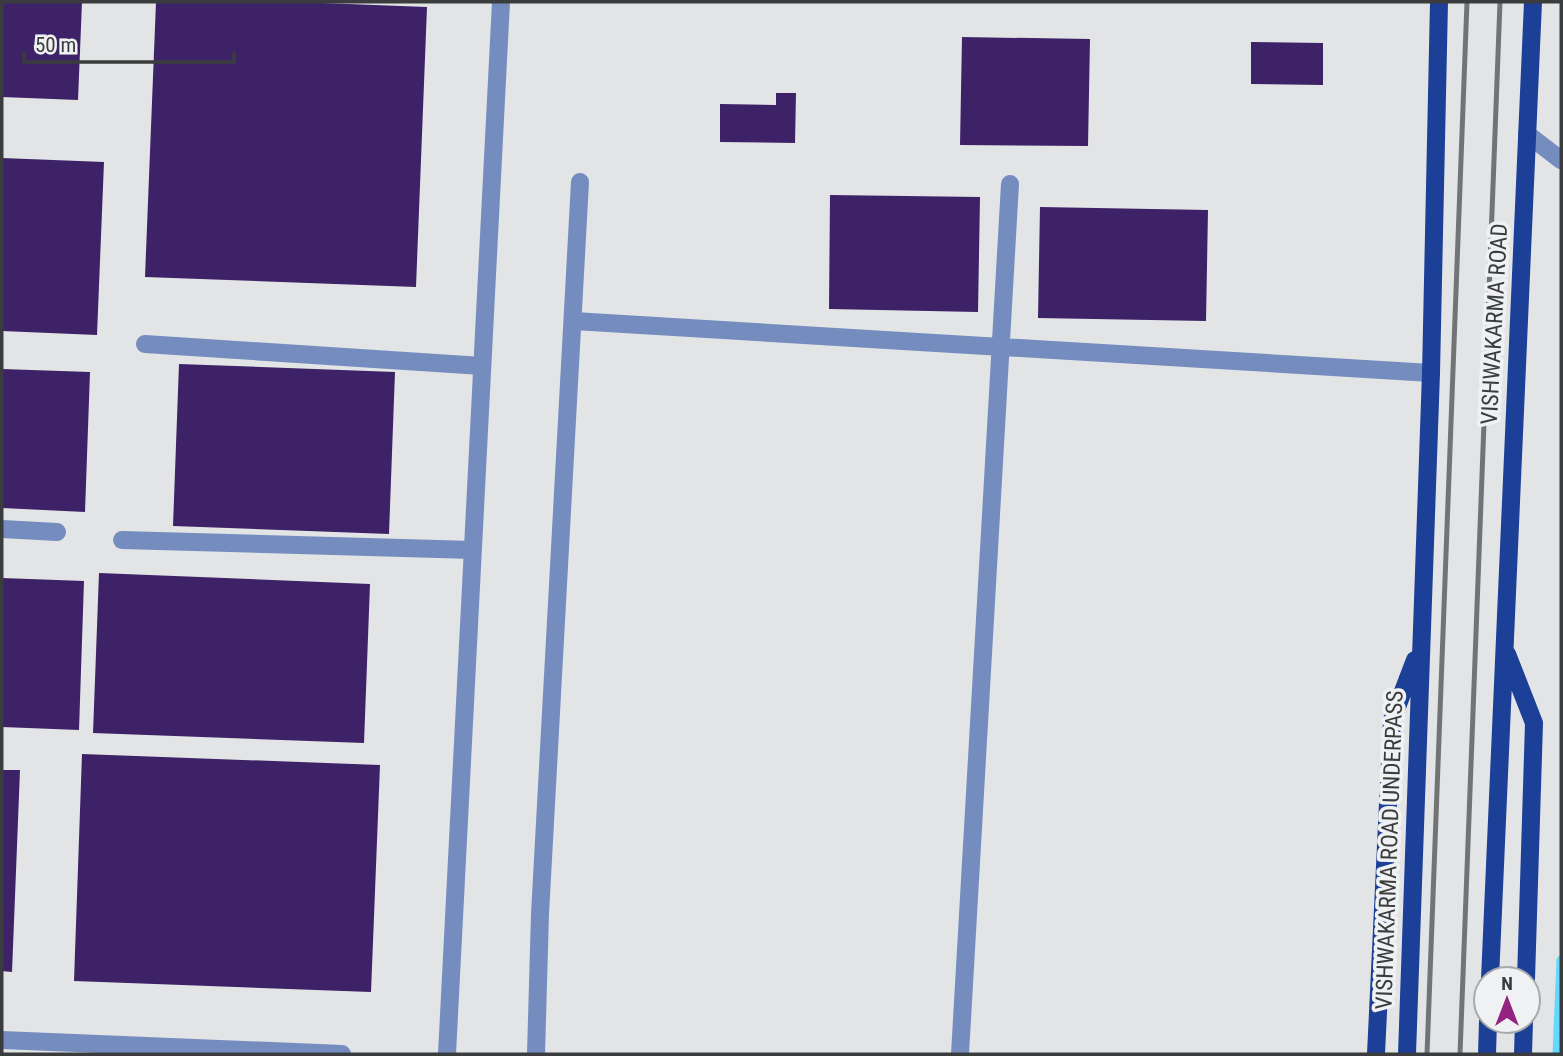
<svg xmlns="http://www.w3.org/2000/svg" width="1563" height="1056" viewBox="0 0 1563 1056" font-family="'Roboto Condensed',sans-serif">
<style>
.lines{fill:none;stroke-linecap:round;stroke-linejoin:round}
.stream{stroke:#64d8fd;stroke-width:9}
.building{fill:#3d2268}
.minor{stroke:#758dbe;stroke-width:18}
.major{stroke:#1c4097;stroke-width:18}
.rail{stroke:#727374;stroke-width:5}
.labels{text-anchor:middle;stroke-width:7;stroke-linejoin:round;paint-order:stroke}
.street-label{font-size:23px;fill:#3b3c3d;stroke:#f0f1f3}
</style>
<rect width="100%" height="100%" fill="#e3e4e6"/>
<g class="lines">
<path class="stream" d="M1557,1054L1561,960"/>
</g>
<path class="building" d="M2,2H82L78,100L2,97Z
M156,2H296L427,7L416,287L145,277Z
M962,37L1090,39L1088,146L960,145Z
M1251,42L1323,43V85L1251,84Z
M776,93H796L795,143L720,142V104L776,105Z
M2,158L104,162L97,335L2,331Z
M830,195L980,197L978,312L829,309Z
M1040,207L1208,210L1206,321L1038,318Z
M179,364L395,372L389,534L173,526Z
M2,369L90,372L85,512L2,508Z
M99,573L370,584L364,743L93,733Z
M2,578L84,581L79,730L2,727Z
M82,754L380,765L371,992L74,981Z
M2,770H20L12,972L2,971Z"/>
<g class="lines">
<path class="minor" d="M1527,134L1561,160
M574,321L1431,373
M145,344L482,366
M2,529L57,532
M122,540L473,550
M2,1040L342,1054
M447,1054L501,2
M536,1054L540,914L580,182
M960,1054L1010,184"/>
<path class="major" d="M1507,654L1534,723L1526,979
M1490,979L1533,2
M1376,1054L1392,720L1415,660
M1407,1054L1431,373L1439,2
M1487,1054L1488,1021
M1523,1054L1524,1021"/>
<path class="rail" d="M1427,1054L1467,2
M1460,1054L1500,2"/>
</g>
<g class="labels">
<g class="street-label">
<text transform="translate(1494 324) rotate(-87)" y="8">VISHWAKARMA ROAD</text>
<text transform="translate(1389 850) rotate(-88)" y="8">VISHWAKARMA ROAD UNDERPASS</text>
</g>
</g>
<rect width="1563" height="1056" fill="none" stroke="#3b3c3d" stroke-width="7"/>
<g transform="translate(1507 1000)"><circle r="33" fill="#f0f1f3" stroke="#a8a9aa" stroke-width="2"/>
<path d="M0-5L12 26L0 18L-12 26Z" fill="#942382"/>
<text y="-10" font-size="19" font-weight="bold" text-anchor="middle" fill="#3b3c3d">N</text>
</g>
<path d="M24 52v10h210v-10" fill="none" stroke="#3b3c3d" stroke-width="3.5"/>
<text x="35" y="52" font-size="21" fill="#3b3c3d" stroke="#f0f1f3" stroke-width="5" paint-order="stroke">50 m</text>
</svg>
